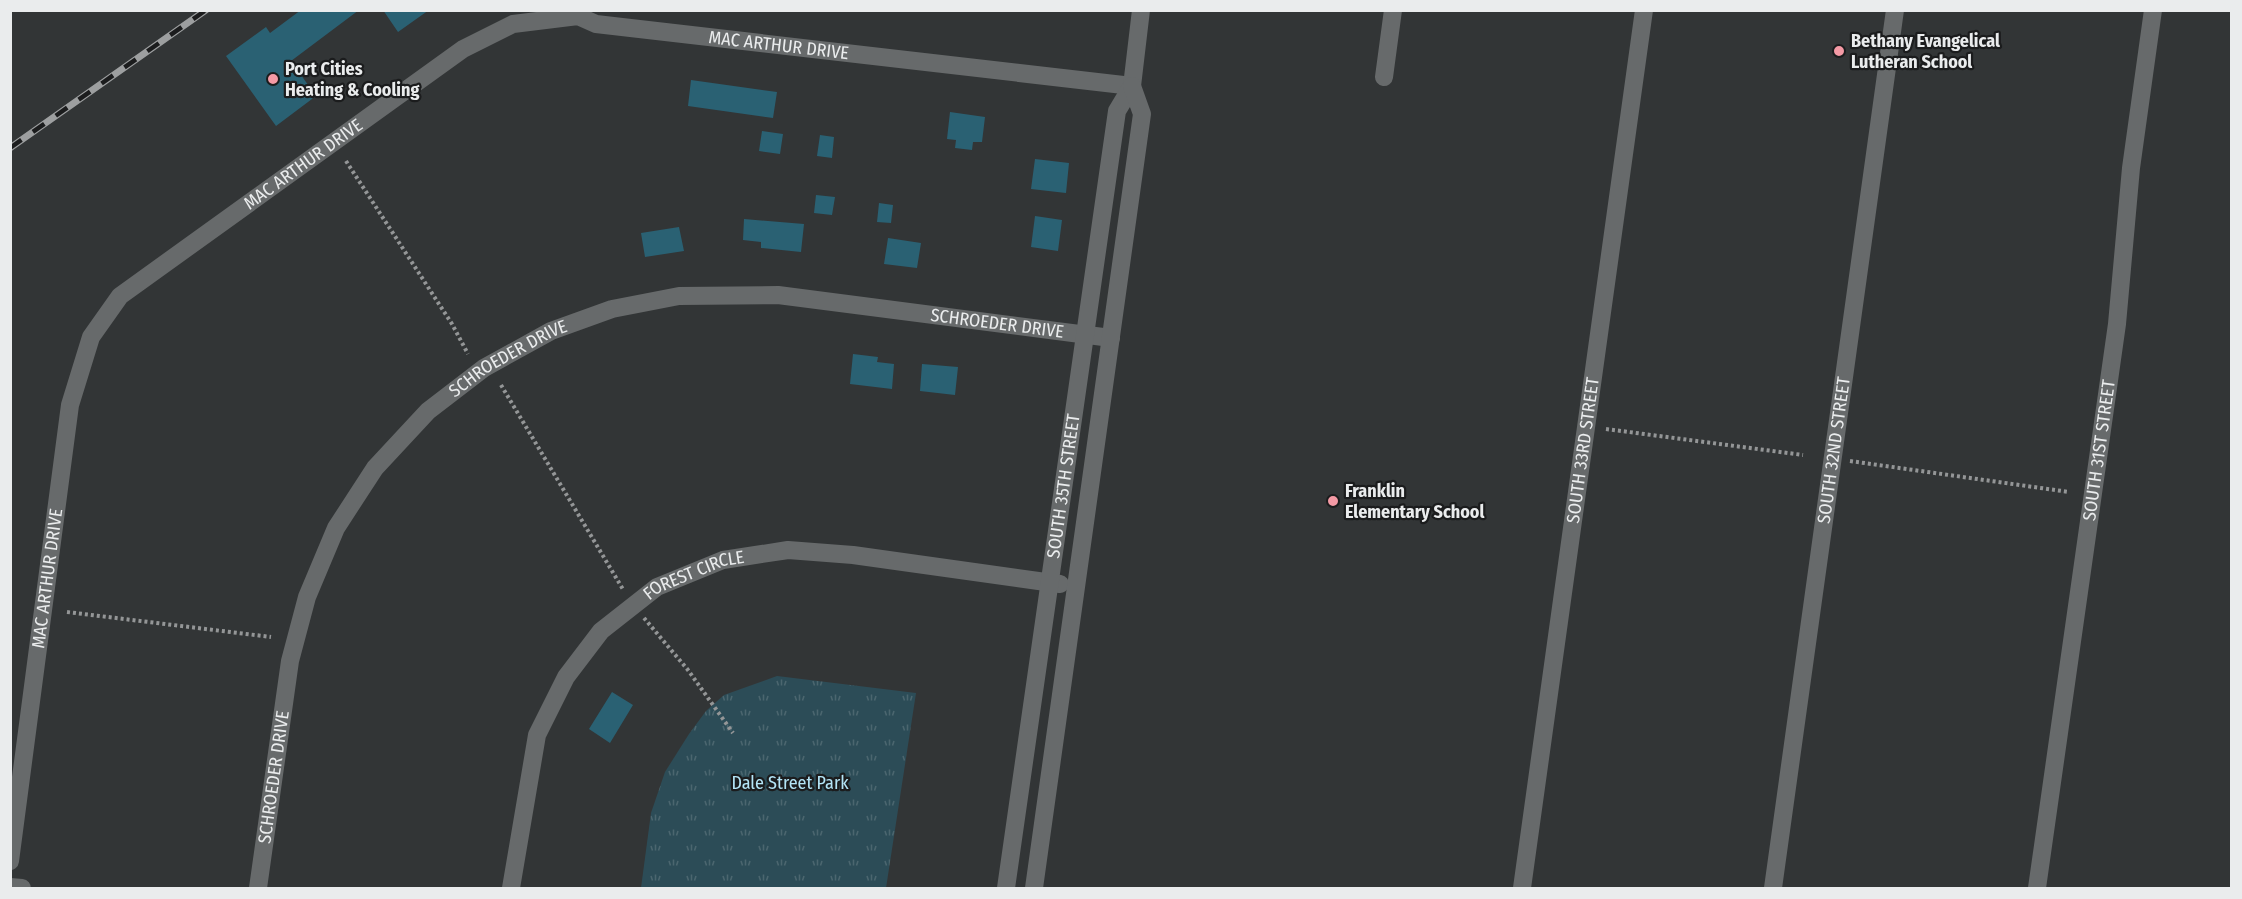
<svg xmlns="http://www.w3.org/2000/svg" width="2242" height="899" viewBox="0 0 2242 899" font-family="'Fira Sans Condensed',sans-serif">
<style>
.park{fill:url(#park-tufts)}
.building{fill:#2a6173}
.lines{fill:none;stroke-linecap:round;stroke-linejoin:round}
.path{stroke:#949697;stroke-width:4;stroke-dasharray:3 3;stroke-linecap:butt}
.minor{stroke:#676a6b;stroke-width:18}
.rail-casing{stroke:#9d9fa0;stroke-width:7}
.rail{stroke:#1b1c1d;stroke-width:4.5;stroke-dasharray:14;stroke-linecap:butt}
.poi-dot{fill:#f49aa5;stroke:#1b1c1d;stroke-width:2}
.labels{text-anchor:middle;stroke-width:4.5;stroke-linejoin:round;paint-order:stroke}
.poi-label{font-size:18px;font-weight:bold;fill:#eaeced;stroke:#1b1c1d;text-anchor:start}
.street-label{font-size:18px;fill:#eaeced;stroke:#1b1c1d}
.park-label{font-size:18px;fill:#b4e5f7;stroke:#1b1c1d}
</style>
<defs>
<pattern id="park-tufts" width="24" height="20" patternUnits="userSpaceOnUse" patternTransform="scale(1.5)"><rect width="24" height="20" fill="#2c4c57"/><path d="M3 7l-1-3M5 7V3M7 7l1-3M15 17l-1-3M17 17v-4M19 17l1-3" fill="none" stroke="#4b666f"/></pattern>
</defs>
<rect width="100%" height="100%" fill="#323536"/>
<path class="park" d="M777,676L916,693L886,888H641L651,813L665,772L689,734L706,711L724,695Z"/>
<path class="building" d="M301,10H359L291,61L316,96L276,126L226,56L266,27L270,33Z
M383,10H429L398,32Z
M691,80L777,92L773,118L688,106Z
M950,112L985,117L982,142H973L972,150L955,148L956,140L947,139Z
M762,131L783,134L780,154L759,151Z
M820,135L834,137L832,158L817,156Z
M1035,159L1069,163L1066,193L1031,189Z
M816,195L835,197L832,215L814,213Z
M879,203L893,205L891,223L877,222Z
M1035,216L1062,220L1058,251L1031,247Z
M744,219L804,224L801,252L761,248V242L743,240Z
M679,227L684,251L645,257L641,233Z
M888,238L921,243L917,268L884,264Z
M853,354L878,357L877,362L894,364L892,389L850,384Z
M922,364L958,367L955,395L920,391Z
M612,692L633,705L610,743L589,729Z"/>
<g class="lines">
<path class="path" d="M346,161L452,324L468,354
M501,385L624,591
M1606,429L1803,455
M1850,461L2069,492
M67,612L271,637
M644,618L688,670L733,733"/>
<g class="minor">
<path d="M1384,77L1393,10"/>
<path id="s1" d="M10,861L70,405L91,337L120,296L463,49L513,24L578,16L596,24L1132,86"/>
<path d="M10,887L22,888"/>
<path id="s2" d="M258,888L290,661L307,597L336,528L375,468L428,411L484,368L551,331L612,309L679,296L778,295L1111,338"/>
<path id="s3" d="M511,888L537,735L566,677L601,631L657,587L723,560L788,550L853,555L1060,584"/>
<path id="s4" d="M1006,888L1117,111L1132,86L1141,10"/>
<path d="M1034,888L1142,114L1132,86"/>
<path id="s5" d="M1522,888L1644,10"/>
<path id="s6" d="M1773,888L1895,10"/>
<path id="s7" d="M2037,888L2117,324L2131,168L2153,10"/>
</g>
<g class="rail-casing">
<path id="rail" d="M10,148L206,10"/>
</g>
<use href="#rail" class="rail"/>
</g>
<g class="poi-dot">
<circle cx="1839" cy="51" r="6"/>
<circle cx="273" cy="79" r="6"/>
<circle cx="1333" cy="501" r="6"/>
</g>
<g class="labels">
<g class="poi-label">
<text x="1851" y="47">Bethany Evangelical<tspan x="1851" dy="21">Lutheran School</tspan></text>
<text x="285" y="75">Port Cities<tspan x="285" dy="21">Heating &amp; Cooling</tspan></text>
<text x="1345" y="497">Franklin<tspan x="1345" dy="21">Elementary School</tspan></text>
</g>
<g class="street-label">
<text dy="6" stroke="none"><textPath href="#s1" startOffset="1329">MAC ARTHUR DRIVE</textPath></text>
<text dy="6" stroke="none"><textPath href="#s1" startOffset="807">MAC ARTHUR DRIVE</textPath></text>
<text dy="6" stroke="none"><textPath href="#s2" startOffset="1120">SCHROEDER DRIVE</textPath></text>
<text dy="6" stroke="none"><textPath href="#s2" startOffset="616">SCHROEDER DRIVE</textPath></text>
<text dy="6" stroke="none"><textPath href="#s5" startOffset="442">SOUTH 33RD STREET</textPath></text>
<text dy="6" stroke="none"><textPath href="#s6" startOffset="442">SOUTH 32ND STREET</textPath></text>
<text dy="6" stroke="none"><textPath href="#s7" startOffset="442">SOUTH 31ST STREET</textPath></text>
<text dy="6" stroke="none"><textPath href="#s4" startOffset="406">SOUTH 35TH STREET</textPath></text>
<text dy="6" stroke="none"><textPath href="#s3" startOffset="388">FOREST CIRCLE</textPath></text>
<text dy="6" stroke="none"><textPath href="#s1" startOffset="285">MAC ARTHUR DRIVE</textPath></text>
<text dy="6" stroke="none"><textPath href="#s2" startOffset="112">SCHROEDER DRIVE</textPath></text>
</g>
<g class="park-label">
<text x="790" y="789">Dale Street Park</text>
</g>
</g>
<rect width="2242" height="899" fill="none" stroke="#eaeced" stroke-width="24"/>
</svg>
